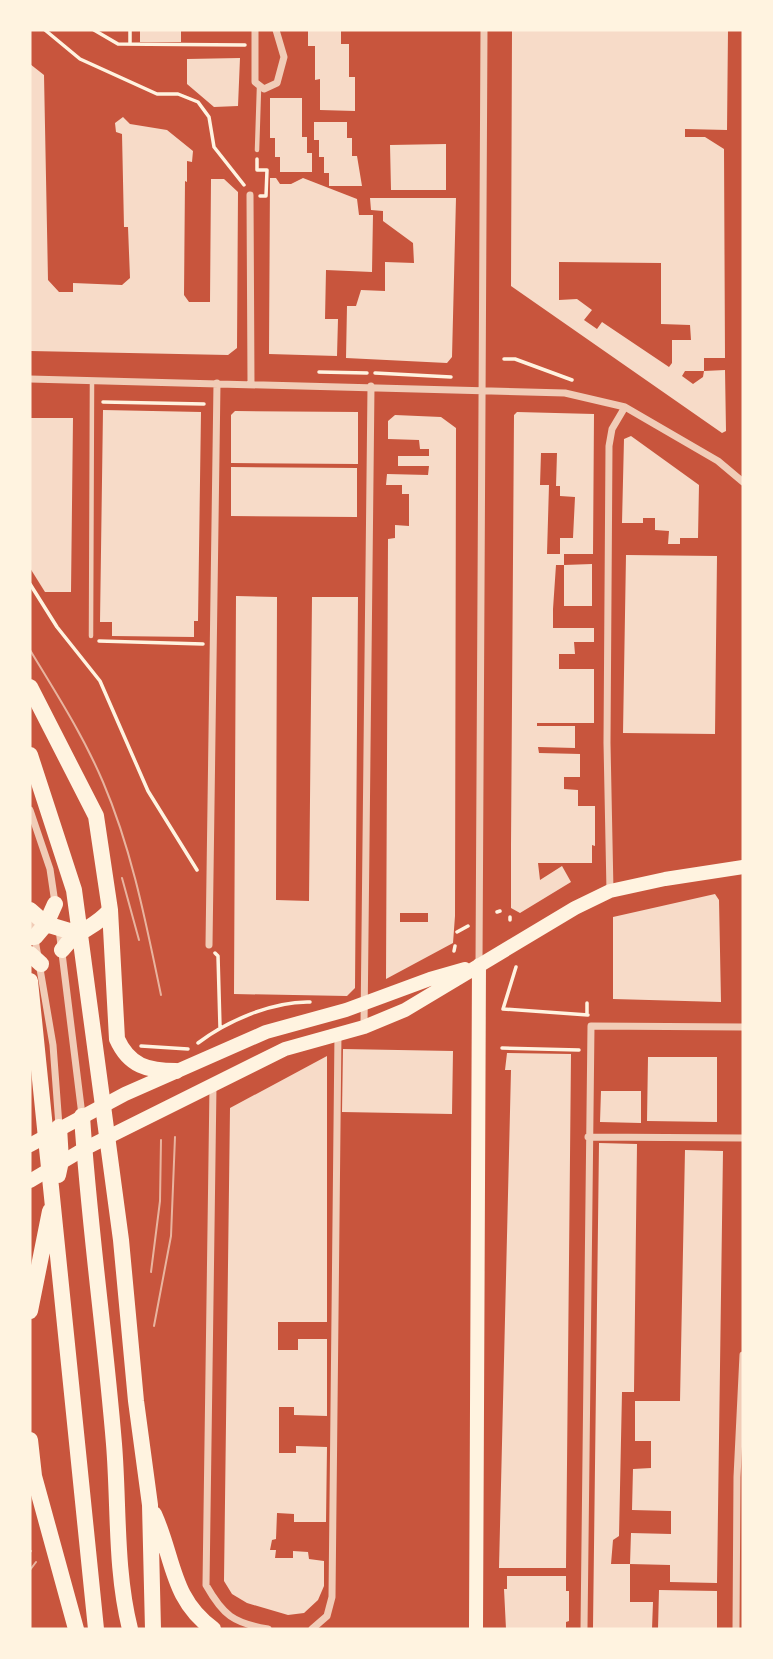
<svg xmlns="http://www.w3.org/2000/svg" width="773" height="1659" viewBox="0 0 773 1659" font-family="'DejaVu Sans',sans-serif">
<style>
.building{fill:#f7dbc8;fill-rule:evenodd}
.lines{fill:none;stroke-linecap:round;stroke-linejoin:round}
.path{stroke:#fff3e0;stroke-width:3.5}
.service{stroke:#f1ccb7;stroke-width:4.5}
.minor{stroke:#f1ccb7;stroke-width:7}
.primary{stroke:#fff3e0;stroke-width:14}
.motorway{stroke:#fff3e0;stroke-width:16}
.tram{stroke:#e9b49f;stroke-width:2}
</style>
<rect width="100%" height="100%" fill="#c8553d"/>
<path class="building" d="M140,30H181V42H140Z
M308,30H341V44H349V77H355V111L320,110V79L315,80V46H308Z
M512,30H728L727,130L685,129V137H705L724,149L725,358H704V371H685L682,376L693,384L703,377L704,371L725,370L726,431L722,433L511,286ZM559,262L661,263V324L690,325L691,340H672V363L669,367L602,322L597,329L584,320L592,310L577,299L559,300Z
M240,58L238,106L214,107L187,84V59Z
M30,64L44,75L48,280L59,292H73V283L122,285L130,278L128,227H124L122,134L116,132L115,123L123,117L130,124L167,130L193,151L192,162L187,161V182L185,181L184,295L189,302H210L211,179H224L238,192L237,348L228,355L30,351Z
M270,98H302V137H307V153H312V172H280V157H275V138H270Z
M314,122H347V138H352V156H357L362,186H329V173H324V157H319V140H314Z
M446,144V190H391L390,145Z
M270,178H276L280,184H291L303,178L357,199L359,215H373L372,272L326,270L325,319H338L337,356L269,354Z
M370,198H456L452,357L447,363L346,358L347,306H356L361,290L385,291V262L414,263L413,243L383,221V211L371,210Z
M103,410L201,412L198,621H194V637L112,636V622H100Z
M235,411L358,412V464L231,463V415Z
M517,412L594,414L593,554H564V565H556L553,609V628H594V642H574L575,654H559V669H594V723H537V726H575V748L538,747L539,753L580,754V777H564V789L578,790V806H595V846L592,845V863H538L540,880L562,866L571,882L520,913L511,908V846L514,415ZM541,453H557L556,486H560V496L575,497L573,538H560V554H547L549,485H540Z
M395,415L441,417L456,428L455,916L453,943L386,979L388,539L395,538V525L409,526V494H402V485H386L387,474L428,475L429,466H398V456H429V449H420L419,440L388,439V421ZM400,913H428V922H400Z
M30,418H73L71,592H45L30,568Z
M631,436L699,485L698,538H680V544H668L669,531L655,530V518H643V523H622L624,439Z
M231,467L357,468V517L231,516Z
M626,555L717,556L715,734L623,733Z
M592,564V606H564V565Z
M236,596L277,597L276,900L309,901L312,597H358L355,988L347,996L234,994Z
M715,894L719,900L721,1002L613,999V917Z
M343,1049L453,1051L452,1114L342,1112Z
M507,1053L571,1054L566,1568H499L511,1070H505Z
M327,1056V1322H278V1350H298V1339H327V1416L294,1415V1407H279V1453H296V1446L327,1447L326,1522H294V1514L277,1513L276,1539L272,1540L270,1550H276L275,1558H293V1551L308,1552L309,1559L324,1561V1586L318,1600L304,1613L288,1615L247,1603L232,1594L224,1581L230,1108Z
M648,1057H717V1122L647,1121Z
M601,1091H641V1123L600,1122Z
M599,1143L637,1144L634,1392H622L619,1536L613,1540L611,1564H630V1602H653L652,1629L593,1628Z
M685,1150L723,1151L717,1583L670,1582V1565L630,1564L631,1533L671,1534V1511L632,1510L633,1469L651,1468V1441H635V1401H680Z
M507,1576H566V1591H569V1621L566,1622V1629H506L504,1589H507Z
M659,1590L717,1591V1629H658Z"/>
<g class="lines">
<path class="path" d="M45,30L80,59L157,94H178L198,102L209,117L214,147L244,185
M94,30L118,44L245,45
M130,44V30
M257,159V170H267L266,196H260
M504,359H515L572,380
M319,372L367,373
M375,373L451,377
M103,402L204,404
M30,584L57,627L100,681L148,791L197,870
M99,641L203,644
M497,912L500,911
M510,917V920
M457,932L468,926
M454,951L455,946
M215,953L218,956L220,1027
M516,967L503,1009L588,1015
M587,1003V1014
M198,1043C227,1021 273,1001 310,1002
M141,1046L188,1049
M502,1048L579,1050"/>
<path class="service" d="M257,150L259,88
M91,636L92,381"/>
<path class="minor" d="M255,30V82L264,89L277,83L284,57L276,30
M250,195L251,383
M30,379L565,393L625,407L718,461L743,482
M30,810L50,869L55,903
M610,891L607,743L609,446L612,429L625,407
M31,916L53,1045L59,1126
M59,929L82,1115
M209,945L217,383
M479,964L484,30
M364,1026L371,386
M213,1086L206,1585C223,1615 233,1623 268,1629
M588,1137L743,1138
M312,1629L327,1616L332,1597L338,1033
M584,1629L591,1026L743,1027
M736,1629L737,1477L743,1355"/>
<path class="primary" d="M30,1145L125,1094L266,1032L346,1010L430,979L465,969
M30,1181L84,1149L285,1049L364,1027L405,1010L575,908L610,891L665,879L743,867
M476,1629L479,965"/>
<path class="motorway" d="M30,687L96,816L110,910L117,1039C129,1066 148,1071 176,1071
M30,755L74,890L121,1240L136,1401L150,1505L153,1629
M30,910L46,924L76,933
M30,937H35L46,924L55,904
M62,950C76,930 96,928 110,910
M30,954L41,964
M30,981L96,1629
M82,1116C89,1226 105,1334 114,1444C119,1505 115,1569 130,1629
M58,1175L61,1161L59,1127
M30,1311L50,1211
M30,1440L34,1476L76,1629
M154,1514C174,1558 171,1599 213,1629"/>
<path class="tram" d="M30,650C56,693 83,735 103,782C132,850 146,923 161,995
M122,878L139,940
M151,1272L160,1201L161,1140
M154,1326L171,1236L175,1137
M30,1552L31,1551
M30,1570L36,1562"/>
</g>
<rect width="773" height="1659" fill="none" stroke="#fff3e0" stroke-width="63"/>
</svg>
